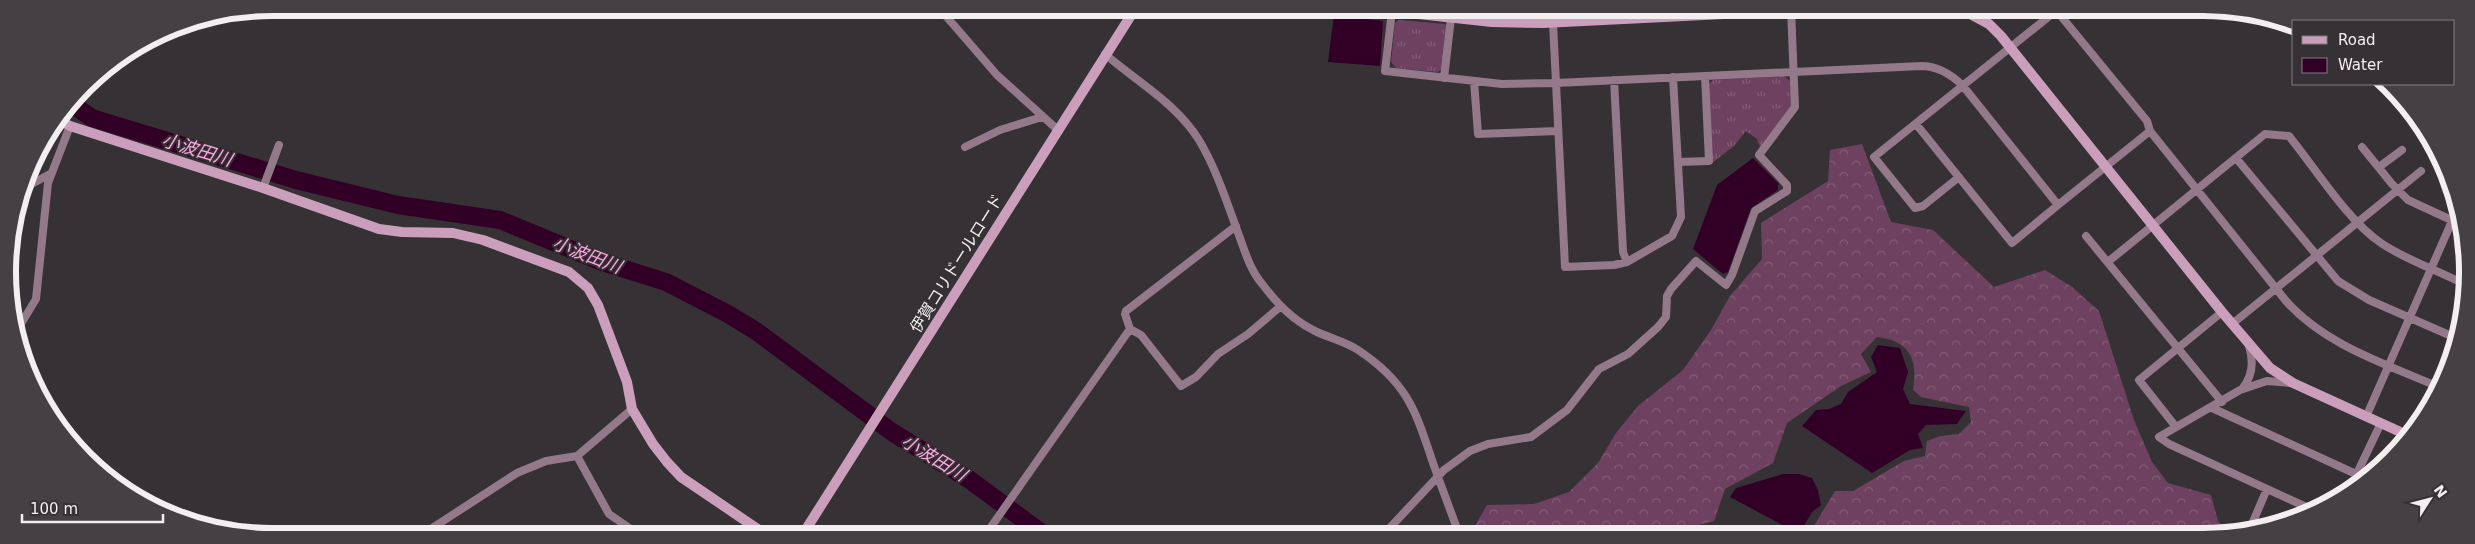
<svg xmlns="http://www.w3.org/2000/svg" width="2475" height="544" viewBox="0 0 2475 544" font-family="'DejaVu Sans','Noto Sans JP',sans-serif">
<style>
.grass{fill:url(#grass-tufts)}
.forest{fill:url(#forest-crowns)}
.water{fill:#320027}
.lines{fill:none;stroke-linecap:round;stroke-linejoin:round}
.river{stroke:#320027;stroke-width:18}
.street{stroke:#94798a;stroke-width:8}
.secondary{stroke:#cb9fbc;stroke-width:10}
.labels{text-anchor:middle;stroke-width:4;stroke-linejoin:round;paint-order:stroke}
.street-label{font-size:16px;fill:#f3eff1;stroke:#363134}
.water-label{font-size:18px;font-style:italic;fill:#fda7e2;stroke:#363134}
.rim{fill:none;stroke:#f3eff1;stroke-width:6}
</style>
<defs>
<pattern id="grass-tufts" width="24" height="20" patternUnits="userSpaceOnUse" patternTransform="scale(1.25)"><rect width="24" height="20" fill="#6e4160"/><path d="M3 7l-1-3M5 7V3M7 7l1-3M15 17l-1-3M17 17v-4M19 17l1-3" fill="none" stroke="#835d77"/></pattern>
<pattern id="forest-crowns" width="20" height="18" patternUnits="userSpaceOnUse" patternTransform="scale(1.25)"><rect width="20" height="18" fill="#6e4160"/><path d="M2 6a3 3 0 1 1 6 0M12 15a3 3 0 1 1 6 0" fill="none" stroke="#835d77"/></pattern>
</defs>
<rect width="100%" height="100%" fill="#363134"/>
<path class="grass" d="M1399,20L1445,24L1447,27L1442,70L1437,72L1396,68L1391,62L1395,23Z
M1784,76L1790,81L1792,105L1760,147L1757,139L1746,131L1734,146L1712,163L1708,85L1713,80Z"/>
<path class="forest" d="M1862,144L1891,222L1933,230L1994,287L2045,270L2072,287L2099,311L2134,420L2152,462L2168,483L2211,495L2218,521L2231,534H1809L1835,491H1853L1904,461L1925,456L1927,441L1940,436L1959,434L1971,422L1969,407L1921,397L1913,390C1918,359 1910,341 1877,337L1861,354L1871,372L1841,386L1787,423L1773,463L1725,489L1714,521L1663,534H1473L1472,531L1487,505L1534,504L1569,492L1598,463L1616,433L1638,406L1683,370L1711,330L1730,296L1762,259L1761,223L1828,181L1830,150Z"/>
<path class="water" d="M1334,15L1383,21L1380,66L1328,62Z
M1753,158L1778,183V190L1751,208L1728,272L1723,274L1693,249L1717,185Z
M1878,345L1900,348L1908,372L1903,389L1910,404L1966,411L1957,424L1926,425L1918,434L1923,448L1910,450L1872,473L1802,426L1816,410L1829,409L1841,404L1848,392L1877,372L1871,357Z
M1783,474H1799L1812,478L1818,490L1821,505L1812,512L1799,534L1730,497L1736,488Z"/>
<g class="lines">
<path class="river" d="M73,105L92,118L296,180L398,205L500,220L602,262L666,282L728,314L756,331L892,432L970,480L1043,534"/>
<path class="street" d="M939,8L997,75L1059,131
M1501,9V22
M1392,11L1385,71L1502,84L1556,83L1565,267L1614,265L1627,262L1672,236L1681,217L1673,77
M1553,23L1556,83L1921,66C1938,66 1951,74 1963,86L2058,205L2150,131L2147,121L2056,10
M1105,54C1137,82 1176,103 1199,140C1217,170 1228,206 1240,238C1246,255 1251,271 1263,285C1277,304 1295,322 1317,332C1330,338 1346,342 1358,350C1414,387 1417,419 1438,477C1445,496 1452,515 1459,534
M1444,78L1451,18
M1614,80L1623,252L1627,262
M1474,81L1478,134L1557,131
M1916,124L2012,243L2058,205
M2150,131L2286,301C2326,346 2387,364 2441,388
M965,147L1000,130L1042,117
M2362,147L2392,184L2408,200L2460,224
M2236,158L2338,281L2369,300L2456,338
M1678,162L1709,161L1705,76
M2379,167L2402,150
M1959,177L1923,206L1915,208L1874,157L2057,10
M26,187L50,174
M263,188L279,145
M1236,226L1126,311L1125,314L1130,329L1141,335L1181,386L1196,377L1218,354L1248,334L1281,306
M2086,236L2222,402
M2109,261L2265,134L2289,136C2315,168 2348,221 2381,243C2406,260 2437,270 2464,284
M2232,324L2421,171
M16,332L36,299L48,183L70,126
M2290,383L2267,381L2240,390L2159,437L2169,444L2315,511
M2242,389C2253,376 2254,362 2249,346
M2212,408L2356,474
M2366,417L2452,221
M2176,427L2139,380L2222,312
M577,456L609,514L638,534
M2350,488L2381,423
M2249,531L2267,489
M423,534L517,473L546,461L577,456L632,409
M986,534L1130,329
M1384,534L1444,470L1470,451L1488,444L1531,437L1567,410L1599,369L1628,354L1658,327L1666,317L1667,296L1671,289L1696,261L1726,285L1732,275L1755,211L1787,191V185L1759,155L1795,107L1791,9"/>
<path class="secondary" d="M1372,9L1492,22L1543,23L1826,9
M1961,9L1989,24L2001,36L2222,312L2270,368L2293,383L2407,435
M61,121L70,126L263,188L379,229L402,232L453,233L483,240L569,272L588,288L598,305L627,382L632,409L653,444L667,462L681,477L765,534
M803,534L1135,9"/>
</g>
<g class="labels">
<g class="street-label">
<text transform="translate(956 263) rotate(-58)" y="6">伊賀コリドールロード</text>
</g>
<g class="water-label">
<text transform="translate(197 150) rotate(17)" y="6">小波田川</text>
<text transform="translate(587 255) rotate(21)" y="6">小波田川</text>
<text transform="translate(934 458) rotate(31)" y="6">小波田川</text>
</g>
</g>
<path d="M0 0H2475V544H0ZM272 16H2203A256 256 0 0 1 2459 272V272A256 256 0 0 1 2203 528H272A256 256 0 0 1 16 272V272A256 256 0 0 1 272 16Z" fill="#454043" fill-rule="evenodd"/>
<path class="rim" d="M272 16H2203A256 256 0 0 1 2459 272V272A256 256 0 0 1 2203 528H272A256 256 0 0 1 16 272V272A256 256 0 0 1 272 16Z"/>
<rect x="2292" y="20" width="162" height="65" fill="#363134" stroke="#827d80"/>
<rect x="2302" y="36" width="25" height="8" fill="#cb9fbc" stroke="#827d80"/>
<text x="2338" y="45" font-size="15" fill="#f3eff1">Road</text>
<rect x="2302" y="58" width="25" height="15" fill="#320027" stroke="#827d80"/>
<text x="2338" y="70" font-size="15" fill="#f3eff1">Water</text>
<g transform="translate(2430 499) rotate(54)" stroke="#363134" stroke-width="4" paint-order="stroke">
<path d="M0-4L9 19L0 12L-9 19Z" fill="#f3eff1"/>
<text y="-8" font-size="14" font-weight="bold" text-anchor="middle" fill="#f3eff1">N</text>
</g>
<path d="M22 514v8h141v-8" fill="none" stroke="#f3eff1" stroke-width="2.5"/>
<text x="30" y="514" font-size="15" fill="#f3eff1" stroke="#363134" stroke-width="4" paint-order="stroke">100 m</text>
</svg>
